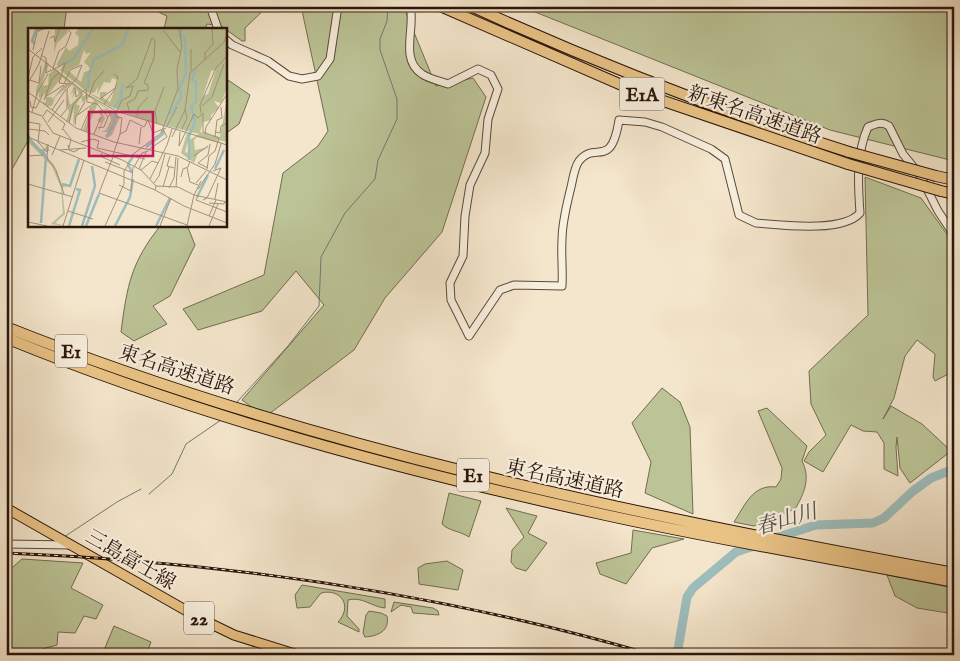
<svg xmlns="http://www.w3.org/2000/svg" width="960" height="661" viewBox="0 0 960 661" font-family="'IM FELL English','Noto Serif JP',serif">
<style>
.green{fill:#bcc497;stroke:#736c50}
.lines{fill:none;stroke-linecap:round;stroke-linejoin:round}
.stream{stroke:#6f7a76;stroke-width:1}
.river{stroke:#9dbebe;stroke-width:9}
.minor-casing{stroke:#5c493a;stroke-width:9}
.major-casing{stroke:#2a150a;stroke-width:11}
.highway-casing{stroke:#2a150a;stroke-width:12}
.minor{stroke:#f8efde;stroke-width:7}
.major{stroke:#eac386;stroke-width:9}
.highway{stroke:#eac386;stroke-width:10}
.rail-casing{stroke:#2a150a;stroke-width:3}
.rail{stroke:#f8efde;stroke-width:1;stroke-dasharray:4;stroke-linecap:butt}
.highway-bridge-casing{stroke:#2a150a;stroke-width:12;stroke-linecap:butt}
.highway-bridge{stroke:#eac386;stroke-width:10}
.labels{text-anchor:middle;stroke-width:4.5;stroke-linejoin:round;paint-order:stroke}
.shield{fill:#f8efde;stroke:#68564a;stroke-width:1}
.shield-label{font-size:19px;font-weight:bold;fill:#2a150a}
.street-label{font-size:20px;fill:#2a150a;stroke:#f8efde}
.water-label{font-size:21px;font-style:italic;fill:#525049;stroke:#f8efde}
.inset-river{fill:none;stroke:#9dbebe;stroke-width:2.5}
.inset-road{fill:none;stroke:#a3927e;stroke-width:1}
.view{fill:#c2185b;fill-opacity:0.15;stroke:#c2185b;stroke-width:2.5}
.inset-edge{fill:none;stroke:#2a150a;stroke-width:2.5}
</style>
<rect width="100%" height="100%" fill="#f4e6cc"/>
<filter id="stains"><feTurbulence type="fractalNoise" baseFrequency=".004" numOctaves="4"/><feColorMatrix values="0 0 0 0 .2 0 0 0 0 .09 0 0 0 0 .02 0 0 0 .5 -.17"/></filter>
<radialGradient id="worn" r=".72"><stop offset=".6" stop-color="#630" stop-opacity="0"/><stop offset="1" stop-color="#630" stop-opacity=".3"/></radialGradient>
<path class="green" d="M6,6H67L64,29H29V139L11,171H6Z
M145,6H268L245,28V41H242L221,26L207,24L205,29H164L167,16Z
M301,6H400L404,8L436,86L473,78L486,97L442,232L385,298L354,350L265,417L242,400L324,305L296,271L262,311L198,330L183,309L264,275L283,173L318,146L328,131Z
M520,6H954V161L830,130Z
M225,78L250,95L239,124L225,134Z
M865,177L921,198L954,244V371L935,381L933,377L935,354L917,340L905,356L894,398L883,419L891,406L922,424L951,451L910,483L900,468L897,437L896,447L898,476L884,469V443L877,432L863,431L851,425L823,472L804,461L809,452L826,435L811,404L809,371L868,315Z
M161,225H187L195,245L170,296L153,306L167,324L134,341L121,332C127,286 131,262 161,225Z
M662,388L680,402L690,427L693,514L645,493L651,462L632,423Z
M767,408L807,446L802,461C811,478 804,494 795,509L754,526L734,522C745,505 753,484 776,487L781,479L782,468L758,411Z
M449,493L481,501L469,537C460,531 449,531 442,524Z
M506,508L537,516L528,533L547,543L526,571L516,568L511,562L512,550L524,537Z
M633,530L684,539L652,548L626,584L600,574L596,563L631,553Z
M22,559L83,563L71,588L103,605L96,619L84,616L75,633L58,632L57,645L42,649L43,655H14L6,638V573Z
M447,561L463,570L458,590L419,584L418,568L425,564Z
M887,575L954,588V614L917,608L895,596Z
M302,585L385,599V608C372,607 362,596 348,600L347,616L359,629V632L338,622C353,606 341,588 321,593L310,607L297,608L295,595Z
M394,602L433,608L438,611L439,615L413,613L411,607L401,605L391,612Z
M369,611L381,613L387,616C390,631 378,636 365,637L363,633L366,615Z
M114,626L151,642L146,655H102Z"/>
<g class="lines">
<path class="stream" d="M237,402L288,346L319,306L321,257L345,213L375,179L378,160L397,119V99L380,50V39L387,21L388,6
M149,494L172,474L186,444L221,420
M64,537L117,502L141,489
M6,567L12,563
M6,646L10,655"/>
<path class="river" d="M769,540L816,525L873,523L884,518L913,491L931,478L954,469
M677,655L687,597L693,588L736,552L757,545"/>
<g class="minor-casing">
<path id="minor" d="M210,6L218,29
M410,6C416,27 399,59 422,74C429,79 440,81 448,84L478,69L491,75L498,89L488,119L485,153L470,185L465,216L463,256L450,283L451,300L469,336L500,290L514,285L562,286C563,271 561,255 562,240C562,222 567,204 571,187C573,179 574,168 579,161C595,140 611,171 619,120L645,122L662,127L711,149L725,159L739,215L756,223C781,225 843,233 860,213C858,185 856,153 868,127C876,124 881,121 889,126L903,154L920,175L938,211L954,235
M225,39L232,45L268,61L289,76L302,79L318,76L330,59L338,6
M6,544L72,545"/>
</g>
<g class="major-casing">
<path id="major" d="M6,508L201,619L234,635L298,655"/>
</g>
<g class="highway-casing">
<path id="highway" d="M440,6L640,93L848,164
M471,6C594,62 720,111 849,152
M936,176L954,180
M941,191L954,194
M6,327C312,449 632,514 954,573
M6,338C197,416 399,470 601,514C718,540 836,559 954,582"/>
</g>
<use href="#minor" class="minor"/>
<use href="#major" class="major"/>
<use href="#highway" class="highway"/>
<g class="rail-casing">
<path id="rail" d="M6,553C225,562 442,593 653,655"/>
</g>
<use href="#rail" class="rail"/>
<g class="highway-bridge-casing">
<path id="highway-bridge" d="M849,152L936,176
M848,164L941,191"/>
</g>
<use href="#highway-bridge" class="highway-bridge"/>
</g>
<g class="labels">
<g class="shield">
<rect x="619.5" y="77.5" width="45" height="33" rx="4"/>
<rect x="55" y="334.5" width="32" height="33" rx="4"/>
<rect x="457" y="458.5" width="32" height="33" rx="4"/>
<rect x="184" y="601.5" width="30" height="33" rx="4"/>
</g>
<g class="shield-label">
<text x="642" y="101">E1A</text>
<text x="71" y="358">E1</text>
<text x="473" y="482">E1</text>
<text x="199" y="625">22</text>
</g>
<g class="street-label">
<text transform="translate(755 114) rotate(19)" y="7">新東名高速道路</text>
<text transform="translate(177 369) rotate(18)" y="7">東名高速道路</text>
<text transform="translate(565 478) rotate(12)" y="7">東名高速道路</text>
<text transform="translate(131 559) rotate(30)" y="7">三島富士線</text>
</g>
<g class="water-label">
<text transform="translate(786 519) rotate(-16)" y="7">春山川</text>
</g>
</g>
<g transform="translate(28 28)">
<rect width="199" height="199" fill="#f4e6cc"/>
<path d="M27,0H38L40,4L29,15L26,25ZM51,0H199V60L193,75L186,73L191,80L183,87V92L175,94L172,104L192,109L199,70V114L186,111L199,117L169,109L166,112L167,122L181,119L170,125L166,135L153,125L159,105L162,106L157,124L161,125L160,113L171,106L116,92L81,78L59,64L32,42L36,36L30,40L29,36L38,19L41,23L50,17L51,9L47,5ZM56,22L58,26L63,24L56,34L64,42L56,44L53,54L40,42L51,37ZM188,42L180,66L175,68L183,43ZM84,50L90,52L82,74L75,70L79,64H72V70L60,64L66,65L70,59L69,67L76,54L82,55ZM18,33L21,36L11,62L16,54L15,58L20,57L21,46L28,41L54,63L52,66L55,64L53,69L59,66L92,89L84,107L78,111L82,104H73L78,102L83,92L80,82L74,85L77,90L69,106L73,95L69,92L73,89L70,82L79,81L70,75L61,95L62,105L55,102L66,72L61,69L55,75L53,69L48,76L52,78L45,97L46,80L42,93L38,94L41,84L39,76L40,67L42,77L52,67L48,60L47,65L44,71L46,62L42,68L46,58L43,56L27,69L24,78H20L23,83L15,74H18L17,65L11,70V63L9,69L8,62ZM34,49L41,55L36,57L24,72V69H18ZM0,102L3,112L15,123L19,117L22,123H16L17,127L26,137L34,157L38,158L34,160L37,186L27,195L38,198L23,196L35,185L33,160L24,138L1,115Z" fill="#bcc497" fill-rule="evenodd"/>
<path class="inset-river" d="M7,16L4,13L8,2L17,0M38,35L46,30L65,0M57,60L61,58L60,48L66,32L94,17L101,0M86,80L92,72L95,56M141,87L153,70L152,58L158,46L157,10L152,8L154,0M0,109L20,132M78,109L86,96L87,84M118,119L135,106V102M161,132V108L167,94L163,78L168,74V54L164,51L168,40M187,141L196,122M104,145L100,136L106,127M34,156L42,158L51,131M169,169L180,147M13,195L18,129L14,121M41,198L52,162L48,161M54,198L67,158L64,138M58,198L71,166M87,198L102,169L105,151M128,198L142,170"/>
<path class="inset-road" d="M135,2L152,24M22,10L26,8L27,14L32,0M0,21L60,67L88,83L199,117M163,21V43M5,22L9,4L16,0M13,27L18,30V45L23,42M177,32V25L185,16L184,0M25,40L31,23L38,18L43,5L39,0M23,43L37,35L31,55L42,56M0,50L5,29L14,20M2,52L11,55L13,38M0,55L11,36L21,3M47,60L48,69L58,61L59,74M0,64L48,100L86,114L150,128L199,152M17,69L36,57M61,69L66,54L76,43M72,71L87,60M16,72L24,51L31,45M2,73L3,79L8,80L15,66M59,74L69,76L80,89L84,82M76,76L87,61L90,49L86,46M174,78L184,69L196,36M24,82L38,61M157,82L162,45L196,14L199,5M0,83L14,88L25,105L94,132L113,142L128,158L127,162L156,178L199,195M88,83L89,89L94,90L92,106L98,103L102,92L116,99L120,92L125,105L138,100M89,83L94,72L102,68L105,58L98,60L109,51L124,10M4,84L9,65L20,46M102,85L99,75L107,71L110,63L120,62V57L116,55L126,30L127,12L124,10M173,85L172,77L188,40L199,28M49,87L57,74M15,88L19,82L37,96L34,102M109,88L110,80L120,69M32,89L39,81V61L49,50L54,37L42,42L36,56M0,94L12,96L10,114L19,124M20,94L36,72M41,95L45,77L55,66M129,95L127,83L136,59M47,97L48,88L65,76M139,98L149,79M70,100L76,99L80,89M0,101L17,103L21,107M35,101L43,111L41,120M53,102L63,79M152,104L151,118L166,86L170,90L175,85V104L191,110L187,123L181,128L179,141M187,104L192,105L193,98L199,95M66,106L73,89M177,106L178,99L199,66M0,109L127,162M144,109L157,82L159,90L154,101M187,109L189,92L194,90L193,79M53,114L65,111L71,113L69,120M20,116L19,130L28,142L36,166M111,116L113,99M40,117L41,122L46,124L51,121M139,117L144,101M69,120L117,131M32,122L58,120M120,122L139,109L135,101M74,125L72,128L92,137M24,127L32,108M85,127L92,106M104,127L133,105L150,61L149,41L154,18L151,0M0,128L15,127M142,128L139,138L146,140M166,128L180,118M85,129L71,165L159,197M77,134L103,144M106,139L114,125L120,123M159,140L162,154L170,157M180,140L170,135L180,127L182,116M111,141L118,124M113,142L124,133L130,135M153,149L155,141L160,139L162,133M122,151L139,117M126,155L131,148L137,126M168,155L178,143M0,156L45,169M91,157L103,163L105,139M128,158L150,159L166,167L173,153M135,159L141,139M148,159L150,130M141,160L146,150L148,129M170,161L187,136L193,116M170,168L168,172L199,184M187,171L190,155M175,172L179,170L193,140L185,143M181,175L196,176L197,174M40,183L65,191M181,188L188,172M0,194L19,198M35,198L56,132M77,198L96,156V143L100,137M132,198L143,170M159,198L166,167L199,174M181,198L190,176"/>
<path class="view" d="M61,84H125V128H61Z"/>
<rect width="199" height="199" class="inset-edge"/>
</g>
<rect width="960" height="661" fill="none" stroke="#f4e6cc" stroke-width="25"/>
<rect x="8" y="8" width="945" height="646" fill="none" stroke="#2a150a" stroke-width="2.5"/>
<rect x="12" y="12" width="935" height="636" fill="none" stroke="#2a150a"/>
<rect width="100%" height="100%" filter="url(#stains)"/>
<rect width="100%" height="100%" fill="url(#worn)"/>
</svg>
